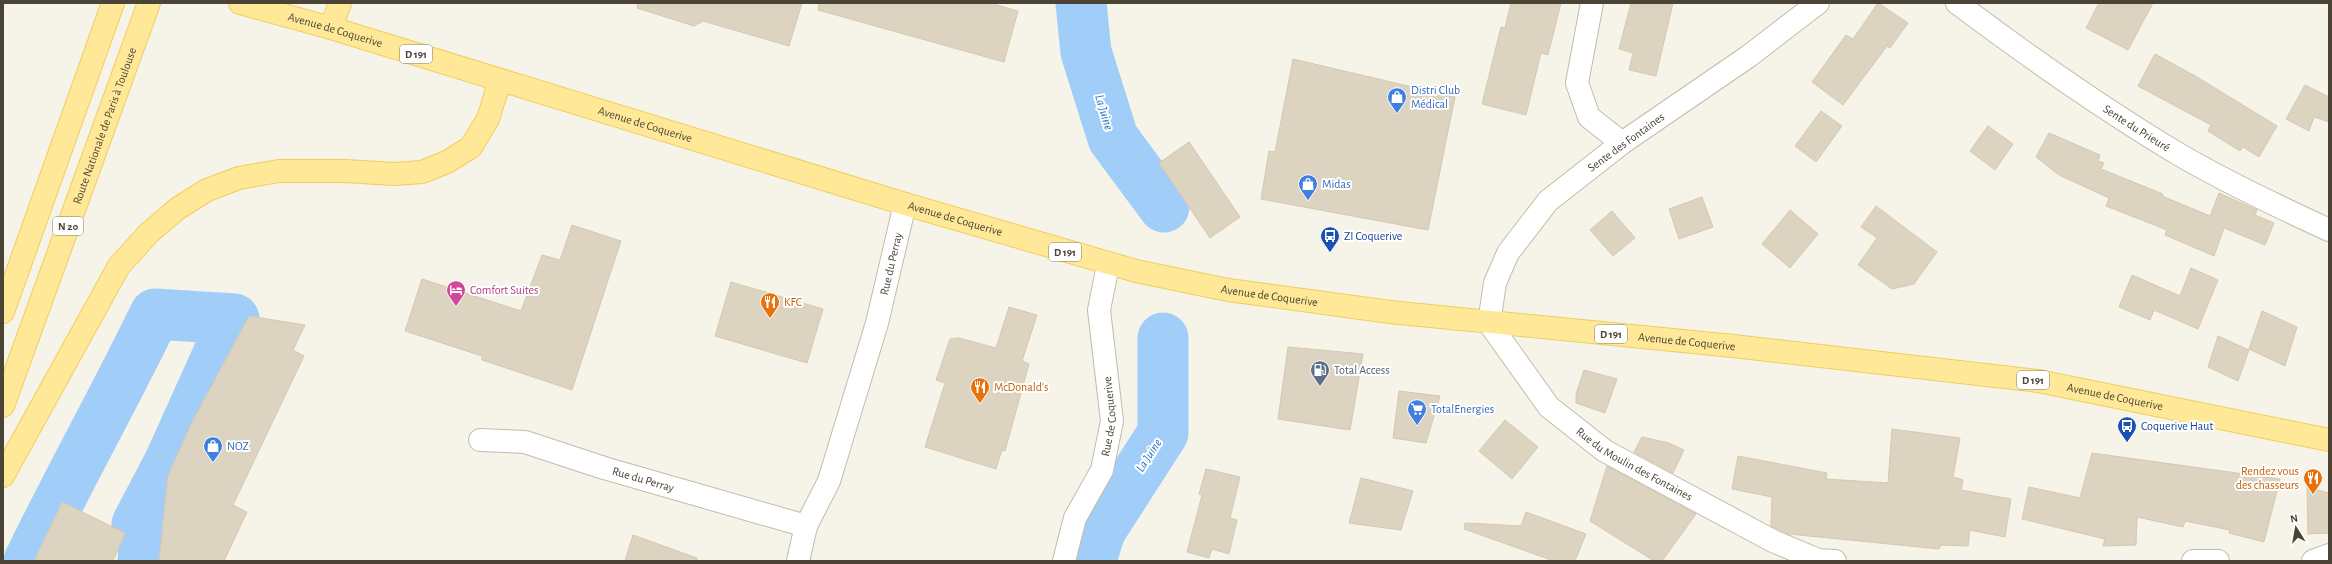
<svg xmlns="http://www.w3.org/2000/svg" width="2332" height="564" viewBox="0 0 2332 564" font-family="'Alegreya Sans',sans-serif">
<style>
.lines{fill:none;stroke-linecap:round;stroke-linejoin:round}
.river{stroke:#a0cef8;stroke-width:51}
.building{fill:#dcd3c0;stroke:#d5c9b0}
.minor-casing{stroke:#c3bcaa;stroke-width:24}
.primary-casing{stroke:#f0ce5d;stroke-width:24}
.minor{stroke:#fff;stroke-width:22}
.primary{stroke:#ffe999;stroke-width:22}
.labels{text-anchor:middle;stroke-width:4;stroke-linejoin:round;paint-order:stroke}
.shield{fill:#fff;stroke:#817c72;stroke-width:1}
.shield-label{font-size:11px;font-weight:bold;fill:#4b4436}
.street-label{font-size:12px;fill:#4b4436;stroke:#fff}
.shop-label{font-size:12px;fill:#366cbe;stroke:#fff;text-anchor:start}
.transit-label{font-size:12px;fill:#164399;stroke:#fff;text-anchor:start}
.hotel-label{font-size:12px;fill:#b23c85;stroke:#fff;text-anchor:start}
.food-label{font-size:12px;fill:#c56008;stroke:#fff;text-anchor:start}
.service-label{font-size:12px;fill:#4e5e75;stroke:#fff;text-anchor:start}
.water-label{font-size:13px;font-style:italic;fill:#2375c3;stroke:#fff}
</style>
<rect width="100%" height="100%" fill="#f6f3e9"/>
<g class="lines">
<path class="river" d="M1081,3L1086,52L1113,138L1164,207
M29,561C69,478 115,397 155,314L234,319L170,461L137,524L144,548L143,561
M1091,561L1100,531L1163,433V338"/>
</g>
<path class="building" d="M638,3H802L789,46L703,21L694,26L637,8Z
M819,3H990L1018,11L1004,62L818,10Z
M1511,3H1561L1548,55L1541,53L1526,115L1482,104L1501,27L1505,28Z
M1631,3H1673L1656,76L1629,70L1633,53L1619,49Z
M1878,3L1908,23L1890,48L1887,46L1843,105L1812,82L1846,35L1853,39Z
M2099,3H2153L2128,50L2086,28Z
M2155,54L2197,77L2277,126L2259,157L2243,147L2240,151L2208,131L2211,125L2138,86Z
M1293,59L1455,97L1428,230L1261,199L1269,151L1275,152Z
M2305,85L2329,97V122L2314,117L2309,131L2286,119Z
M1821,111L1842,126L1816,162L1795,146Z
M1988,126L2013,144L1995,170L1970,151Z
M2049,133L2100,155L2098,161L2104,163L2101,169L2163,194L2162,196L2210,216L2219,193L2257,210L2255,215L2274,223L2265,245L2224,228L2214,256L2165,235L2167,230L2106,206L2109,198L2059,175L2036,157Z
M1189,142L1240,217L1210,238L1159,163Z
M1702,197L1713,227L1679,239L1669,209Z
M1876,206L1937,252L1914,284L1892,289L1858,265L1877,238L1861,227Z
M1790,210L1818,234L1790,268L1762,244Z
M1612,211L1635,238L1613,256L1590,230Z
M572,225L621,241L572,390L482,360V356L405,331L422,279L521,311L542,255L560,260Z
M2191,268L2218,280L2198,329L2154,310L2150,320L2119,307L2132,275L2180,296Z
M731,282L823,309L807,363L715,336Z
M1009,307L1037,315L1022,361L1029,364L1005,451L1002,450L996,469L925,447L945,383L936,380L950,339L959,338L996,348Z
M2262,311L2297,327L2285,366L2249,349Z
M249,316L305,325L293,350L304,356L233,505L247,512L224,561H159L168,475L193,420Z
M2218,336L2249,350L2238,381L2208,367Z
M1288,347L1363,354L1350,430L1278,419Z
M1584,370L1617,379L1605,413L1576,403V394Z
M1399,391L1440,396L1426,443L1393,438Z
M1505,420L1538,447L1512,479L1479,451Z
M1892,429L1960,438L1953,477L1963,480L1961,490L2011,499L2005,537L1970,530L1968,546L1941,545L1939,549L1789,534L1771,526L1772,497L1732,489L1738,456L1827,473L1826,479L1888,483Z
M1642,437L1669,443L1684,450L1673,473L1634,452Z
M2092,453L2280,479L2264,542L2229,533L2230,530L2185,521L2183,527L2137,517L2136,545L2103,546L2105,539L2022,519L2029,487L2080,498Z
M1607,466L1696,514L1662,561H1654L1590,521Z
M1206,469L1240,477L1230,518L1237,520L1229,554L1212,549L1209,558L1187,552L1202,495L1199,494Z
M1361,478L1413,491L1401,530L1349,523Z
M2307,487L2329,493V533L2308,534Z
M62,502L125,533L113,561H34Z
M1526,512L1586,534L1575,561H1554L1464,529L1465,523L1521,526Z
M633,535L697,558V561H625Z"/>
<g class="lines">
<g class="minor-casing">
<g id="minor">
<path d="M1592,3L1577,83L1589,117L1622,143"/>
<path id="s1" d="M1818,3L1749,56L1622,143L1548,201L1508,253L1495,283L1489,323L1549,407L1605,451L1773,541L1818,560L1835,561"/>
<path id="s2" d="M1957,3C2029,57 2103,109 2180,155C2228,183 2279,207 2329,230"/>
<path id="s3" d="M480,440L525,442L604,468L806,526L829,481L877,323L905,204"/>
<path d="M798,561L806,526"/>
<path id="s4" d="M1064,561L1075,518L1102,470L1112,421L1099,310L1108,265"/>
<path d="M2193,561H2218"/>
<path d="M2313,561L2329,555"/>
</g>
</g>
<g class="primary-casing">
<g id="primary">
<path id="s5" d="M240,3L331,28L905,204L1136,271L1228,290L1390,312L1733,346L2038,381L2329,440"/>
<path d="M331,28L340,3"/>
<path d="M3,312L113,3"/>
<path id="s6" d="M3,406L149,3"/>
<path d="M3,476L119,266L149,233L177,209L207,190L239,178L279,171H345L394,174L422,172L447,162L471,147L488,119L500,80"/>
</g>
</g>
<use href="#minor" class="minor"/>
<use href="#primary" class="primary"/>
</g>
<defs>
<g id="shop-pin" transform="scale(1)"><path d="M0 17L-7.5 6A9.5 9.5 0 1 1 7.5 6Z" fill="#3f7fe0" stroke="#fff"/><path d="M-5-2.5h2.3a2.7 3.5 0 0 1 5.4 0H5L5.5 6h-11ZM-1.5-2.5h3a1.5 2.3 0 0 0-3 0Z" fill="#fff"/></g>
<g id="bus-pin" transform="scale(1)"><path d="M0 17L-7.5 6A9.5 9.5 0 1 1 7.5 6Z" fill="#1a4fb4" stroke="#fff"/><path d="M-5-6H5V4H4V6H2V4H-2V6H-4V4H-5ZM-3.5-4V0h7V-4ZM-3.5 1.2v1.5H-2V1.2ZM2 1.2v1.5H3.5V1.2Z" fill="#fff"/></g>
<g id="hotel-pin" transform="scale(1)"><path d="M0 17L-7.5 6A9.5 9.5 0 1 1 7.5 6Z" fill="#d1479c" stroke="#fff"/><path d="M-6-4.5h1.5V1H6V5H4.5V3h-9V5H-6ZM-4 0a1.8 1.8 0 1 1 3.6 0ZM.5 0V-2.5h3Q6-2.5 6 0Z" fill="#fff"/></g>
<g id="restaurant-pin" transform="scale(1)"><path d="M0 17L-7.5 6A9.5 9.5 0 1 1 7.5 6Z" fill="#e8710a" stroke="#fff"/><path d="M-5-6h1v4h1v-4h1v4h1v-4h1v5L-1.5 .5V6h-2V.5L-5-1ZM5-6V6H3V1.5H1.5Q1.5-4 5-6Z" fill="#fff"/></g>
<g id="fuel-pin" transform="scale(1)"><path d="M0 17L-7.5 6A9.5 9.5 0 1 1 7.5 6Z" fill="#5c6f8a" stroke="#fff"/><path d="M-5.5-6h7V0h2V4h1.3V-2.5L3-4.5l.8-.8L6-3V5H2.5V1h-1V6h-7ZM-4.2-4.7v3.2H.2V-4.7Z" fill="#fff"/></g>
<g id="supermarket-pin" transform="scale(1)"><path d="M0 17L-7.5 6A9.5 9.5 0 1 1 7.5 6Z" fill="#3f7fe0" stroke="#fff"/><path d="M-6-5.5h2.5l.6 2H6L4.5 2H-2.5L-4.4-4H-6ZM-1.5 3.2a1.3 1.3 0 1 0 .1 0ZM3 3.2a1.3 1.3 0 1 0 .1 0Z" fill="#fff"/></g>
</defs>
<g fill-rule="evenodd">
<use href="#shop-pin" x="1397" y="97"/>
<use href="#shop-pin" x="1308" y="184"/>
<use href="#bus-pin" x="1330" y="236"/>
<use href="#hotel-pin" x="456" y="290"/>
<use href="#restaurant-pin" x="770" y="302"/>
<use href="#fuel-pin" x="1320" y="370"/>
<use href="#restaurant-pin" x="980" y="387"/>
<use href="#supermarket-pin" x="1417" y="409"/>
<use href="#bus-pin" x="2127" y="426"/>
<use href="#shop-pin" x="213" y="446"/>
<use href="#restaurant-pin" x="2313" y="478"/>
</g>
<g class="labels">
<g class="shield">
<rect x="400" y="45" width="32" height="18" rx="3"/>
<rect x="53" y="217" width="30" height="18" rx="3"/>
<rect x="1049" y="243" width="32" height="18" rx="3"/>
<rect x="1595" y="325" width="32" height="18" rx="3"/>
<rect x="2017" y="371" width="32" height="18" rx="3"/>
</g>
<g class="shield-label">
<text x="416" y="58">D 191</text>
<text x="68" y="230">N 20</text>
<text x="1065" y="256">D 191</text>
<text x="1611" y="338">D 191</text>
<text x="2033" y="384">D 191</text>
</g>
<g class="street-label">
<text dy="4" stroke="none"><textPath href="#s5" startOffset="99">Avenue de Coquerive</textPath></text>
<text dy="4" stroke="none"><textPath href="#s5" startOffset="423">Avenue de Coquerive</textPath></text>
<text dy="4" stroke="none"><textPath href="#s6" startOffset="298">Route Nationale de Paris à Toulouse</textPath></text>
<text dy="4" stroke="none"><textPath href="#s2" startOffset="219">Sente du Prieuré</textPath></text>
<text transform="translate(1626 142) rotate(-36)" y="4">Sente des Fontaines</text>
<text dy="4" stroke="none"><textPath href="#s5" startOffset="747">Avenue de Coquerive</textPath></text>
<text dy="4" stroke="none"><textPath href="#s3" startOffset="615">Rue du Perray</textPath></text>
<text dy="4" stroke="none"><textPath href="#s5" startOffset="1071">Avenue de Coquerive</textPath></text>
<text dy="4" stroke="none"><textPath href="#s5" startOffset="1491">Avenue de Coquerive</textPath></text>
<text dy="4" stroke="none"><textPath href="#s5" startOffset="1923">Avenue de Coquerive</textPath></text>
<text dy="4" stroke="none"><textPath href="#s4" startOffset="154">Rue de Coquerive</textPath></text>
<text dy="4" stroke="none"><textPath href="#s1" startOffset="680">Rue du Moulin des Fontaines</textPath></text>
<text dy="4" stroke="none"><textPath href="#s3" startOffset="169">Rue du Perray</textPath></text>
</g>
<g class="shop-label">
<text x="1411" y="94">Distri Club<tspan x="1411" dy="14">Médical</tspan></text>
<text x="1322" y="188">Midas</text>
<text x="1431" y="413">TotalEnergies</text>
<text x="227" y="450">NOZ</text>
</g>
<g class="transit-label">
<text x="1344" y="240">ZI Coquerive</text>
<text x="2141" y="430">Coquerive Haut</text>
</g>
<g class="hotel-label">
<text x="470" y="294">Comfort Suites</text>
</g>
<g class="food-label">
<text x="784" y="306">KFC</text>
<text x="994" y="391">McDonald's</text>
<text x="2299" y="475" text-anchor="end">Rendez vous<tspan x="2299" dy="14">des chasseurs</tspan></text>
</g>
<g class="service-label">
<text x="1334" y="374">Total Access</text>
</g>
<g class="water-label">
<text transform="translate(1105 112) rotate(73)" y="5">La Juine</text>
<text transform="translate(1148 455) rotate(-57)" y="5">La Juine</text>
</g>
</g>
<rect width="2332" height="564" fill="none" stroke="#4b4436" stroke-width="8"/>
<g transform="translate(2296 528) rotate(349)" stroke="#ffffff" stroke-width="3" paint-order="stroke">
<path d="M0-3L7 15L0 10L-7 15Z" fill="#4b4436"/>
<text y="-6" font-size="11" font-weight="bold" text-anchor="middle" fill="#4b4436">N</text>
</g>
</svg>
